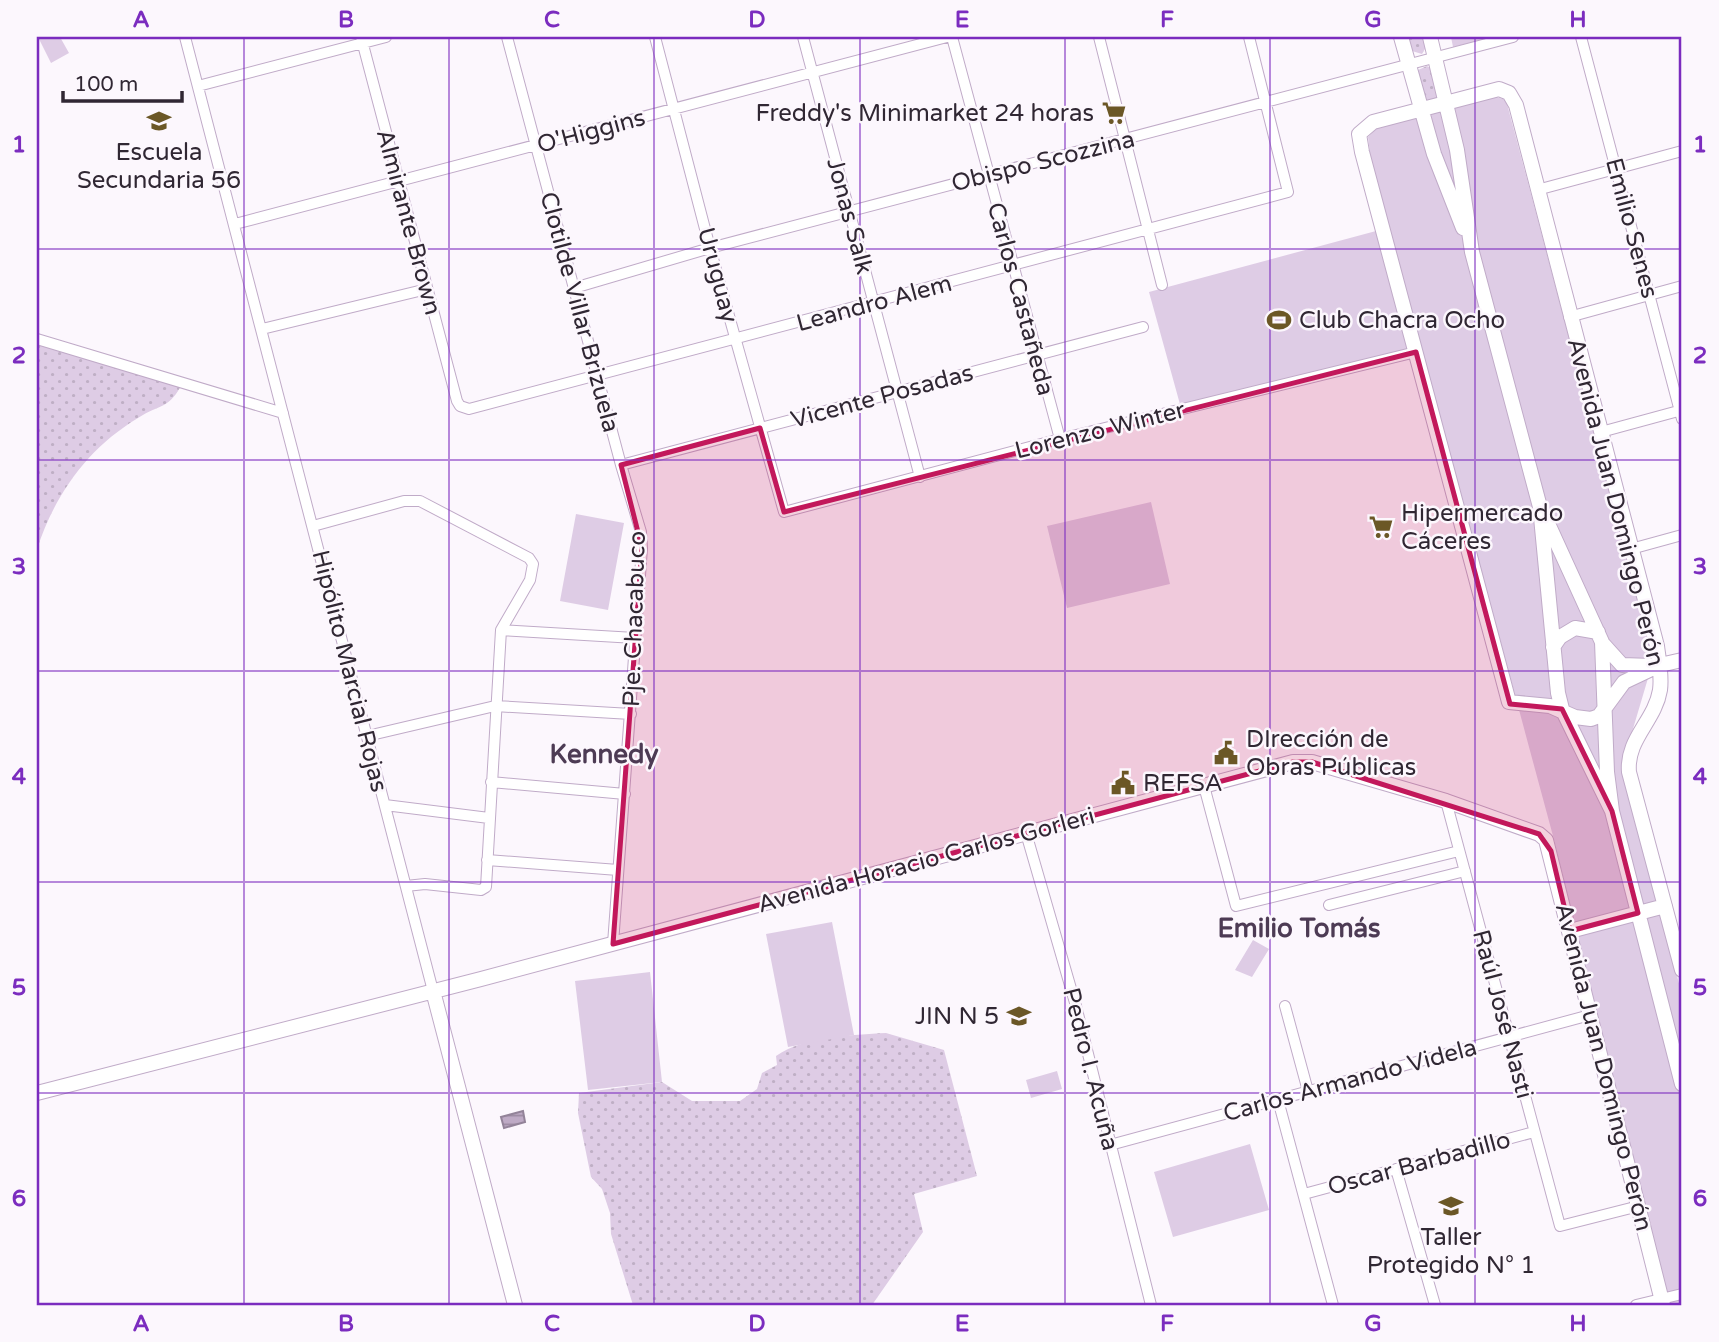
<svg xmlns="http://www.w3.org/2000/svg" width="1719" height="1342" viewBox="0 0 1719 1342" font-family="'Varela Round',sans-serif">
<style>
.grass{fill:url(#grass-dots)}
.park{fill:#decce5}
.water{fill:url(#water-rules);stroke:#938399;stroke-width:2}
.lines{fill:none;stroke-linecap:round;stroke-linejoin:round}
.minor-casing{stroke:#c0abc8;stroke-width:12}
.major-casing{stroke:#c0abc8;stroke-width:16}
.minor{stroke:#fff;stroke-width:10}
.major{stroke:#fff;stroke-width:14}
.marked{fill:#c2185b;fill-opacity:0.2;stroke:#c2185b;stroke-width:5;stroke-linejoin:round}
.grid{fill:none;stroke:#7b2cbf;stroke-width:2;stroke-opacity:0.55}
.labels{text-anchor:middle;stroke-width:5;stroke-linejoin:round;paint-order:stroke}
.poi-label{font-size:24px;fill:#302733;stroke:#fcf7fd;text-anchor:start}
.street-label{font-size:24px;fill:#302733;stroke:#fcf7fd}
.neighbourhood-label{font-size:26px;font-weight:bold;fill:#4d3b54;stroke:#fcf7fd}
.neatline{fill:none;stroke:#7b2cbf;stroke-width:2.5}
.grid-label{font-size:23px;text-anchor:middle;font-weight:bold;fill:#7b2cbf}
</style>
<defs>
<pattern id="grass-dots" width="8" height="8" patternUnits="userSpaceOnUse" patternTransform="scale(1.75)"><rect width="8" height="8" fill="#decce5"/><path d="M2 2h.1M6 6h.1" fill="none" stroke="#bfafc5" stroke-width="1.8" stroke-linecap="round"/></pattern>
<pattern id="water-rules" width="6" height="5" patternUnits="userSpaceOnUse" patternTransform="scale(1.75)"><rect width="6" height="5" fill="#beaac5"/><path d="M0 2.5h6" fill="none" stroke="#9b8aa1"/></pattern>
</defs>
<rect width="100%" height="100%" fill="#fcf7fd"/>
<path class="grass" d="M1407,37H1423L1426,47L1422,54L1412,51Z
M1427,66L1432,69L1439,99L1425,103L1418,70Z
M37,339L183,382C169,410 161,403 138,418C88,448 55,494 37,549Z
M886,1033L944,1050L977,1176L914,1194L923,1232L872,1305H633L611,1234L610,1213L602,1189L591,1177L578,1113L579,1093L662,1082L692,1101H740L757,1089L762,1073L777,1065L776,1056C805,1036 852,1035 886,1033Z"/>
<path class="park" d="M38,37H60L69,53L51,63Z
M1451,37H1493L1453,47Z
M1496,97L1506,100L1654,658L1622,766L1682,995V1305H1669L1553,836L1371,161L1368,137L1378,127Z
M1376,231L1408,349L1181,408L1149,292Z
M1151,502L1170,584L1067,608L1047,526Z
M576,514L624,523L608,610L560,601Z
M832,922L854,1035L788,1047L766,934Z
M1253,940L1269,949L1252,977L1235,970Z
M650,972L662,1082L588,1090L575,981Z
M1057,1071L1062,1089L1031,1098L1026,1080Z
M1250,1144L1269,1210L1173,1237L1154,1172Z"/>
<path class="water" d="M523,1111L525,1122L504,1128L501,1117Z"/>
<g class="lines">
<g class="minor-casing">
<path id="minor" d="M185,37L433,991
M361,37L457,401L460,406L469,409L1288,192L1249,37
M507,37L621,465L641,532L642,548L613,944
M655,37L710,248L784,512L1060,439L1416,352
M803,37L920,477
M952,37L1060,439
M1099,37L1162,285
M1581,37L1682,419
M198,86L386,37
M1537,190L1682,151
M235,224L947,37
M574,288L710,248L1513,37
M1569,317L1682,286
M262,329L427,289
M37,339L283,413
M1601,432L1682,410
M621,465L1143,327
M313,526L404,501H420L529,558L533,564L530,580L501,630L486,887L481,890L425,884L406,886
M1631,549L1682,535
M501,630L635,638
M367,736L495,706L631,714
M491,782L625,794
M1204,786L1236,906L1459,851
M1446,801L1560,1226L1639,1206
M385,805L489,818
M1026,833L1076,1006L1151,1305
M487,860L618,870
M1329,905L1465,871
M1285,1006L1308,1091
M1278,1100L1333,1305
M1110,1145L1590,1015
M1396,1169L1435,1305
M1304,1194L1534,1132
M1636,1305L1682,1294"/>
</g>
<g class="major-casing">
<path id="major" d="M1401,37L1434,154L1463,228
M1430,37L1457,150L1472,252L1540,507L1558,693L1562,709L1612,811
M1545,517L1602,642L1607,772L1612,811L1682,1084
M1604,645L1622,665L1652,666
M1553,647L1560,637L1575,628L1598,632
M1682,660L1660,665L1624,682L1599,716L1591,719L1575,717L1550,706L1509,702L1362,152L1359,134L1373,122L1499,89L1509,93L1516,105L1657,646C1659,661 1662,676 1660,690C1655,721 1626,739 1629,772L1682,970
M1570,931L1665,906
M433,991L515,1305
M37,1093L481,979L1293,762H1312L1446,801L1539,834L1546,840L1663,1305"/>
</g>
<use href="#minor" class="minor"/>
<use href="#major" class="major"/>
</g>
<path class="marked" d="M1416,352L1510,704L1562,709L1612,811L1638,913L1570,931L1551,851L1539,834L1312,762H1293L613,944L642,548L621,465L760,428L784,512Z"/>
<path class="grid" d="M244,37V1305M449,37V1305M654,37V1305M860,37V1305M1065,37V1305M1270,37V1305M1475,37V1305M37,249H1682M37,460H1682M37,671H1682M37,882H1682M37,1093H1682"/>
<defs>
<g id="supermarket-bare" transform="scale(1.89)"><path d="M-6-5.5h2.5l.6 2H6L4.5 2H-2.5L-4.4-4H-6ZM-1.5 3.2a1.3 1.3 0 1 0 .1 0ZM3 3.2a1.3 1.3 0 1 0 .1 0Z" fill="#6b5726" stroke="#fcf7fd" stroke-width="2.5" paint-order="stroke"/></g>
<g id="school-bare" transform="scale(1.89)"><path d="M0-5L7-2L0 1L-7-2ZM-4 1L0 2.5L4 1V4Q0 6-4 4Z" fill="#6b5726" stroke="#fcf7fd" stroke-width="2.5" paint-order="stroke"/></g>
<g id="stadium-bare" transform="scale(1.89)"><path d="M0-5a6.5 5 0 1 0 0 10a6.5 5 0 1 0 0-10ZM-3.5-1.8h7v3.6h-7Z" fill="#6b5726" stroke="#fcf7fd" stroke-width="2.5" paint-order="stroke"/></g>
<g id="civic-bare" transform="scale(1.89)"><path d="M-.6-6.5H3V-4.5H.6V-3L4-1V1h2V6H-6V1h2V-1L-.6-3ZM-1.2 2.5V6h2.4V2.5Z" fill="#6b5726" stroke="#fcf7fd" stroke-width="2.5" paint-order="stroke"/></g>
</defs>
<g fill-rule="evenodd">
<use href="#supermarket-bare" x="1114" y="113"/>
<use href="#school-bare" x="159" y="121"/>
<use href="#stadium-bare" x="1279" y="320"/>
<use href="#supermarket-bare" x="1381" y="527"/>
<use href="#civic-bare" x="1226" y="753"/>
<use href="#civic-bare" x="1123" y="783"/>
<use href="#school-bare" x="1019" y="1016"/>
<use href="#school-bare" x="1451" y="1206"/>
</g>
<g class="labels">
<g class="poi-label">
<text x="1094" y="121" text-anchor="end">Freddy's Minimarket 24 horas</text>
<text x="159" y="160" text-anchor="middle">Escuela<tspan x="159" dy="28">Secundaria 56</tspan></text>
<text x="1299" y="328">Club Chacra Ocho</text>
<text x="1401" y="521">Hipermercado<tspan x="1401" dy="28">Cáceres</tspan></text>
<text x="1246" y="747">DIrección de<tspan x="1246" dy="28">Obras Públicas</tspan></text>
<text x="1143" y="791">REFSA</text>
<text x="999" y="1024" text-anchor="end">JIN N 5</text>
<text x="1451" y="1245" text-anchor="middle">Taller<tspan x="1451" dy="28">Protegido N° 1</tspan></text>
</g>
<g class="street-label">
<text transform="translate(591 131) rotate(-15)" y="8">O'Higgins</text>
<text transform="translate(1043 161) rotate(-14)" y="8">Obispo Scozzina</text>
<text transform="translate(850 216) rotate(75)" y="8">Jonas Salk</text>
<text transform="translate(409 222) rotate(75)" y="8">Almirante Brown</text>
<text transform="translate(1632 228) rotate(75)" y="8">Emilio Senes</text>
<text transform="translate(718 275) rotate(75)" y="8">Uruguay</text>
<text transform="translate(1021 299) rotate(75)" y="8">Carlos Castañeda</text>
<text transform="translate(874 303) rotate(-15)" y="8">Leandro Alem</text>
<text transform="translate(580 312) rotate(75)" y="8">Clotilde Villar Brizuela</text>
<text transform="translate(882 396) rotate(-15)" y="8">Vicente Posadas</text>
<text transform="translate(1100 430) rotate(-14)" y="8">Lorenzo Winter</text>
<text transform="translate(1616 502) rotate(76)" y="8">Avenida Juan Domingo Perón</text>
<text transform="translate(634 619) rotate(-88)" y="8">Pje. Chacabuco</text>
<text transform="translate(350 671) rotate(76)" y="8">Hipólito Marcial Rojas</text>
<text transform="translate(926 860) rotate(-15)" y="8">Avenida Horacio Carlos Gorleri</text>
<text transform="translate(1503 1014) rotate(75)" y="8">Raúl José Nasti</text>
<text transform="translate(1604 1067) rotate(76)" y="8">Avenida Juan Domingo Perón</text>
<text transform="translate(1091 1069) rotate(76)" y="8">Pedro I. Acuña</text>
<text transform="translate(1350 1080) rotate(-15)" y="8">Carlos Armando Videla</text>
<text transform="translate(1419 1163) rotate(-15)" y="8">Oscar Barbadillo</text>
</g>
<g class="neighbourhood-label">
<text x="604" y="763">Kennedy</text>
<text x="1299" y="937">Emilio Tomás</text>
</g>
</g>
<rect width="1719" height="1342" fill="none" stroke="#fcf7fd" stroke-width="77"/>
<path d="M63 91v10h119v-10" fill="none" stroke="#302733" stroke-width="3.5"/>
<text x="74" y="91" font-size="21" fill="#302733" stroke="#fcf7fd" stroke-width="5" paint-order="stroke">100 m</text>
<rect x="38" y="38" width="1642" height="1266" class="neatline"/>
<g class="grid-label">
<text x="141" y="27">A</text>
<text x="346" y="27">B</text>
<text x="552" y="27">C</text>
<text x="757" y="27">D</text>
<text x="962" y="27">E</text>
<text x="1167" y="27">F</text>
<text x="1373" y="27">G</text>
<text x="1578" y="27">H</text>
<text x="19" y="152">1</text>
<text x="1700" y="152">1</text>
<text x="19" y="363">2</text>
<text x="1700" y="363">2</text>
<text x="19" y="574">3</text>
<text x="1700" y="574">3</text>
<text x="19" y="784">4</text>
<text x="1700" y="784">4</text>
<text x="19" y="995">5</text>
<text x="1700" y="995">5</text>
<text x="19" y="1206">6</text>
<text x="1700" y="1206">6</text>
<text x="141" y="1331">A</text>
<text x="346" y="1331">B</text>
<text x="552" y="1331">C</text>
<text x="757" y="1331">D</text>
<text x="962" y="1331">E</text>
<text x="1167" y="1331">F</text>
<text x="1373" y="1331">G</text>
<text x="1578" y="1331">H</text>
</g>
</svg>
